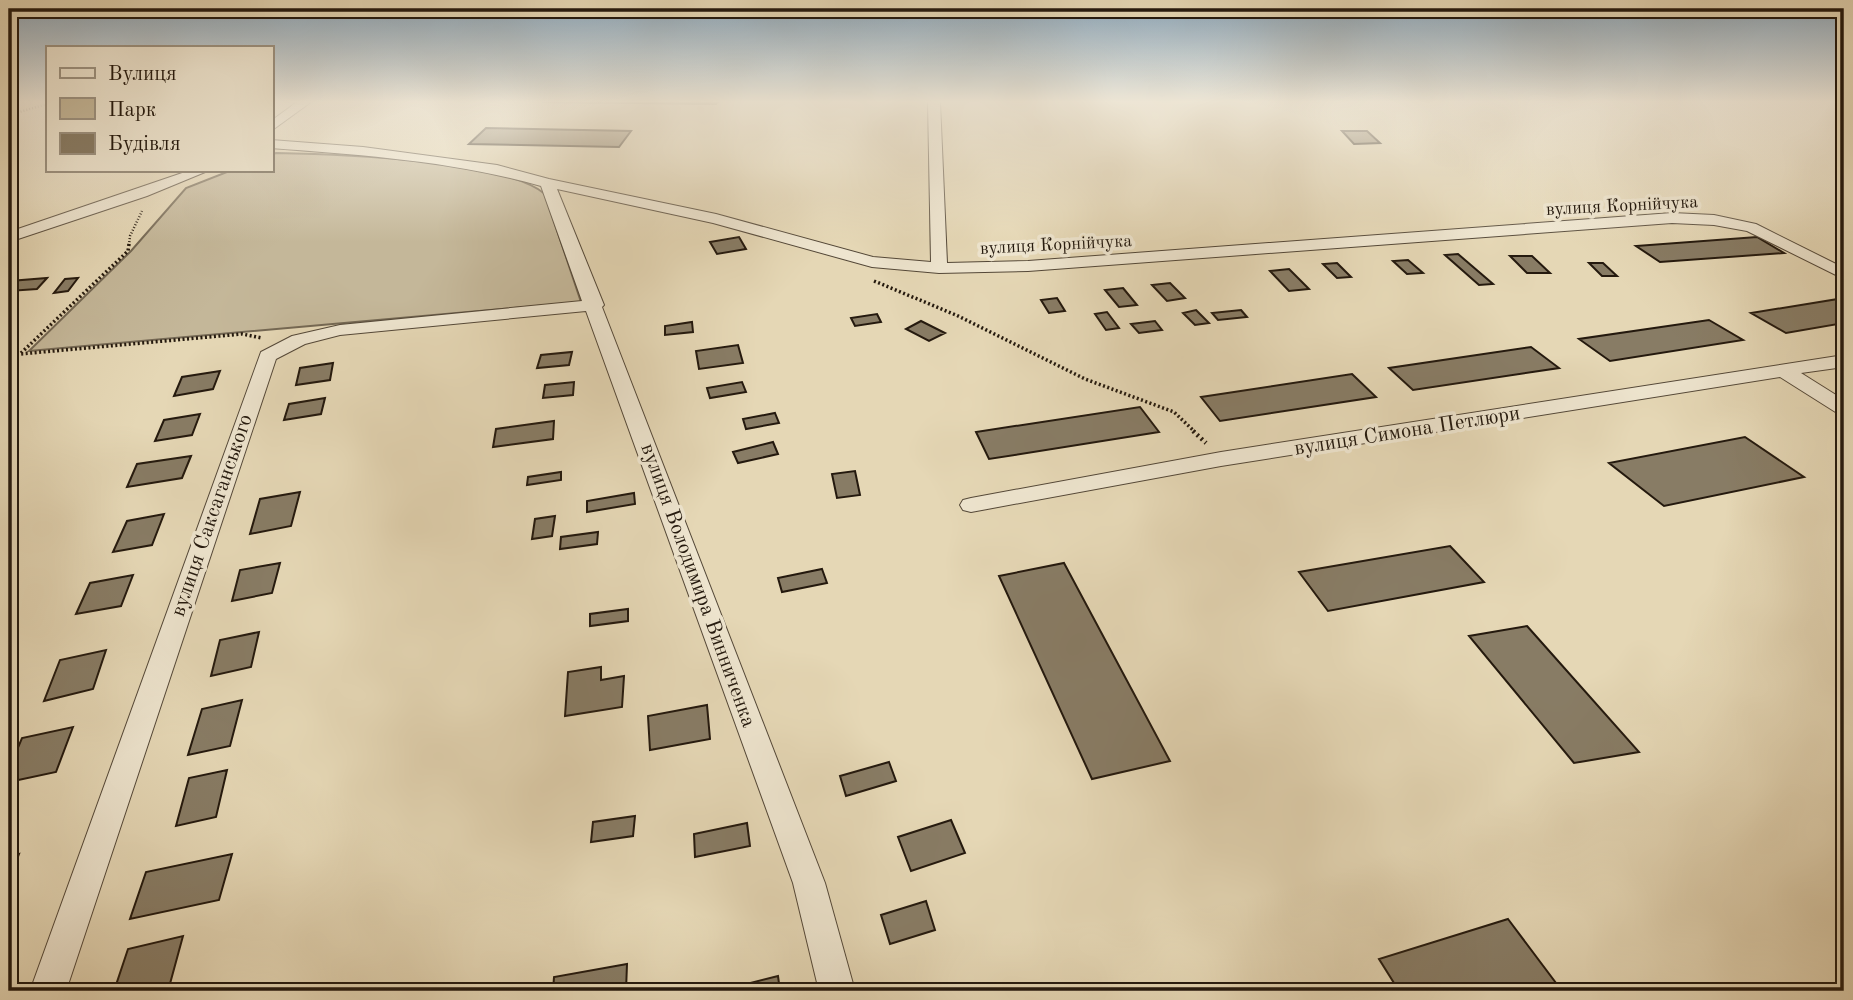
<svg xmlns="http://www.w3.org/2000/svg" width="1853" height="1000" viewBox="0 0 1853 1000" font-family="'Old Standard TT',serif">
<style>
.green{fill:#c4b799;stroke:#746854;stroke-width:2}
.building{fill:#887c65;stroke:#24190e;stroke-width:2}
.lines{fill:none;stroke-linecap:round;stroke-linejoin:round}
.street-casing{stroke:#544838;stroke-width:2}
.path-far2{stroke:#24190e;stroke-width:2.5;stroke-dasharray:1 2;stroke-linecap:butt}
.path-far1{stroke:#24190e;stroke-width:3.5;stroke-dasharray:2 2.5;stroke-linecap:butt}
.path{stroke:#24190e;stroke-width:4.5;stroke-dasharray:2 3.5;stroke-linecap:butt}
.street{fill:#eee5cf;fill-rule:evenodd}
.labels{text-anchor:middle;stroke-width:7;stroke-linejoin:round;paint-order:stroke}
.far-street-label{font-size:18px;fill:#24190e;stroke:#eee5cf}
.street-label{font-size:21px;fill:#24190e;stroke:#eee5cf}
</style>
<rect width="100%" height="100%" fill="#e5d7b5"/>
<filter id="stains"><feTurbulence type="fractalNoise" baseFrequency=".00286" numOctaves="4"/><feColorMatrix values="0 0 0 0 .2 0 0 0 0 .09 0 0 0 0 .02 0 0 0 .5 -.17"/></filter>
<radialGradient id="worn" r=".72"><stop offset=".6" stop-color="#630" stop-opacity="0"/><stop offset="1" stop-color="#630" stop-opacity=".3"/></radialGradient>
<path class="green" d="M276,153C333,154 503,159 545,194L581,302L29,351L131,251L186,188L232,170H271V155Z"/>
<path class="building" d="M543,102H718L716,104Z
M486,128L631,131L619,147L469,144Z
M1342,131H1367L1380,143L1354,144Z
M739,237L746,249L717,254L710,242Z
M1757,237L1784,253L1660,262L1636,246Z
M1458,254L1493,284L1479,285L1445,255Z
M1510,256H1532L1550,273H1527Z
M1408,260L1423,273L1407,274L1393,261Z
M1337,263L1351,277L1337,278L1323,264Z
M1589,263H1603L1617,276H1602Z
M1289,269L1309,289L1289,291L1270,271Z
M47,278L37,289L9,291L10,281Z
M78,278L68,291L54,293L65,279Z
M1170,283L1185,298L1167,301L1152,285Z
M1123,288L1137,305L1119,307L1105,290Z
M1057,298L1065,311L1049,313L1041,300Z
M1844,298V323L1786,333L1751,313Z
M1196,310L1209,323L1195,325L1183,313Z
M1241,310L1247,317L1218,320L1212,313Z
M1107,312L1119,328L1106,330L1095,314Z
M877,314L881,322L855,326L851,318Z
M1709,320L1743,340L1610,361L1579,339Z
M921,321L945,333L929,341L906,329Z
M1155,321L1162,330L1139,333L1131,324Z
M692,322L693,332L665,335V326Z
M738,345L743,363L699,369L696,351Z
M1531,347L1559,368L1413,390L1389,368Z
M572,352L569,365L537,368L541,355Z
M333,363L330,380L296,385L300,368Z
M220,371L213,389L174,396L182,377Z
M1352,374L1376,397L1220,421L1201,397Z
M574,382L573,395L543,398L545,385Z
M742,382L746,392L710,398L707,388Z
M325,398L321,414L284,420L289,404Z
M1140,407L1159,432L989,459L976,432Z
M775,413L779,423L746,429L743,419Z
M200,414L192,435L155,441L164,420Z
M554,421L553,439L493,447L496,429Z
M1745,437L1804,477L1664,506L1609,463Z
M773,442L778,454L738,463L733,452Z
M191,456L182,478L127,487L137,464Z
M855,471L860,495L837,498L832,474Z
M561,472V480L527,485L528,477Z
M300,492L291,526L250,534L260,499Z
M634,493L635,504L587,512V501Z
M164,514L152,545L113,552L127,521Z
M555,516L552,536L532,539L535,519Z
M598,532L597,544L560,549L561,537Z
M1450,546L1484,582L1328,611L1299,572Z
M280,563L272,593L232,601L240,570Z
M1064,563L1170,761L1092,779L999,576Z
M822,569L827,583L782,592L778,578Z
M133,575L121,606L76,614L90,583Z
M628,609V621L590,626V614Z
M1527,626L1639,752L1574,763L1469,636Z
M259,632L251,667L211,676L220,640Z
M106,650L93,689L44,701L60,660Z
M601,667V680L624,676L622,707L565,716L568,672Z
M242,700L230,746L188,755L202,709Z
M707,705L710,739L650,750L648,716Z
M73,727L56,772L9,782V769L22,738Z
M889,762L896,781L846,796L840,776Z
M227,770L216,817L176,826L189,778Z
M635,816L633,836L591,842L593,822Z
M951,820L965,853L911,871L898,837Z
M747,823L750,846L695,857L694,834Z
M19,854L9,881V857Z
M232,854L219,900L130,919L146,872Z
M926,901L935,930L890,944L881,915Z
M1508,919L1562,991H1399L1379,959Z
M183,936L168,991H114L128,949Z
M627,964L626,991H553L554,977Z
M778,976L780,991H719Z"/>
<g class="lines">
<g class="street-casing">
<path id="street" d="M297,102H311L271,131V121Z
M928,102H940L947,263L1028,261L1672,213L1714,215L1756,224L1844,268V279L1747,231L1714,225L1672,223L1028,271L939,273L872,267L713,223L557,189L604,305L602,307L825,883L855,991H819L793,883L586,311L340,335L305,344L276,359L66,991H30L261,352L292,336L340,325L582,301L541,186C453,161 362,155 271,148V140L363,147L497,165L549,179L716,214L873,257L931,262Z
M191,170H210L147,196L9,242V232Z
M1844,355V367L1801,373L1844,400V415L1837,413L1780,377L1221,466L971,512L963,510L960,505L963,500L971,498L1221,452Z"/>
</g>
<path class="path-far2" d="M9,115L47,104
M129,245L130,236L142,211"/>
<path class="path-far1" d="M129,244L128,251L20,354L242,334L262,338
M874,281L956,315L1085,379L1174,412L1195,432"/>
<path class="path" d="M1193,431L1206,443"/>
<use href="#street" class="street"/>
</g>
<linearGradient id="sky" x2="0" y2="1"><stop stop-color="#8ca8bd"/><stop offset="0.42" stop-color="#f3edde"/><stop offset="1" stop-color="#f3edde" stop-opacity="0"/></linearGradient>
<rect width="1853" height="242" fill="url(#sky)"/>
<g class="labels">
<g class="far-street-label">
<text transform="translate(1622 205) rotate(-3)" y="6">вулиця Корнійчука</text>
<text transform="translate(1056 244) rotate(-3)" y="6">вулиця Корнійчука</text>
</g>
<g class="street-label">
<text transform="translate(1407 430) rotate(-9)" y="7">вулиця Симона Петлюри</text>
<text transform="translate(211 515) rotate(-71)" y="7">вулиця Саксаганського</text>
<text transform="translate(699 585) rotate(70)" y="7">вулиця Володимира Винниченка</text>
</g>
</g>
<rect width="1853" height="1000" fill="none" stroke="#e5d7b5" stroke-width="35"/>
<rect x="10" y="10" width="1832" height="979" fill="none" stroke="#24190e" stroke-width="3.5"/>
<rect x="18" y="18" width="1818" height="965" fill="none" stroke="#24190e" stroke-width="2"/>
<rect x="46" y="46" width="228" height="126" fill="#eee5cf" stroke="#9d9382" stroke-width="2"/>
<rect x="60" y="68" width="35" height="10" fill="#eee5cf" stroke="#9d9382" stroke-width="2"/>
<text x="108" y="80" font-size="21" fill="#24190e">Вулиця</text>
<rect x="60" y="98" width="35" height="21" fill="#c4b799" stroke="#9d9382" stroke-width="2"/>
<text x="108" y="116" font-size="21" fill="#24190e">Парк</text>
<rect x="60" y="133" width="35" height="21" fill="#887c65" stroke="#9d9382" stroke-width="2"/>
<text x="108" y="150" font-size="21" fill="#24190e">Будівля</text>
<rect width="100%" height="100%" filter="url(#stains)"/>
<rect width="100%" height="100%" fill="url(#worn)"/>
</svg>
